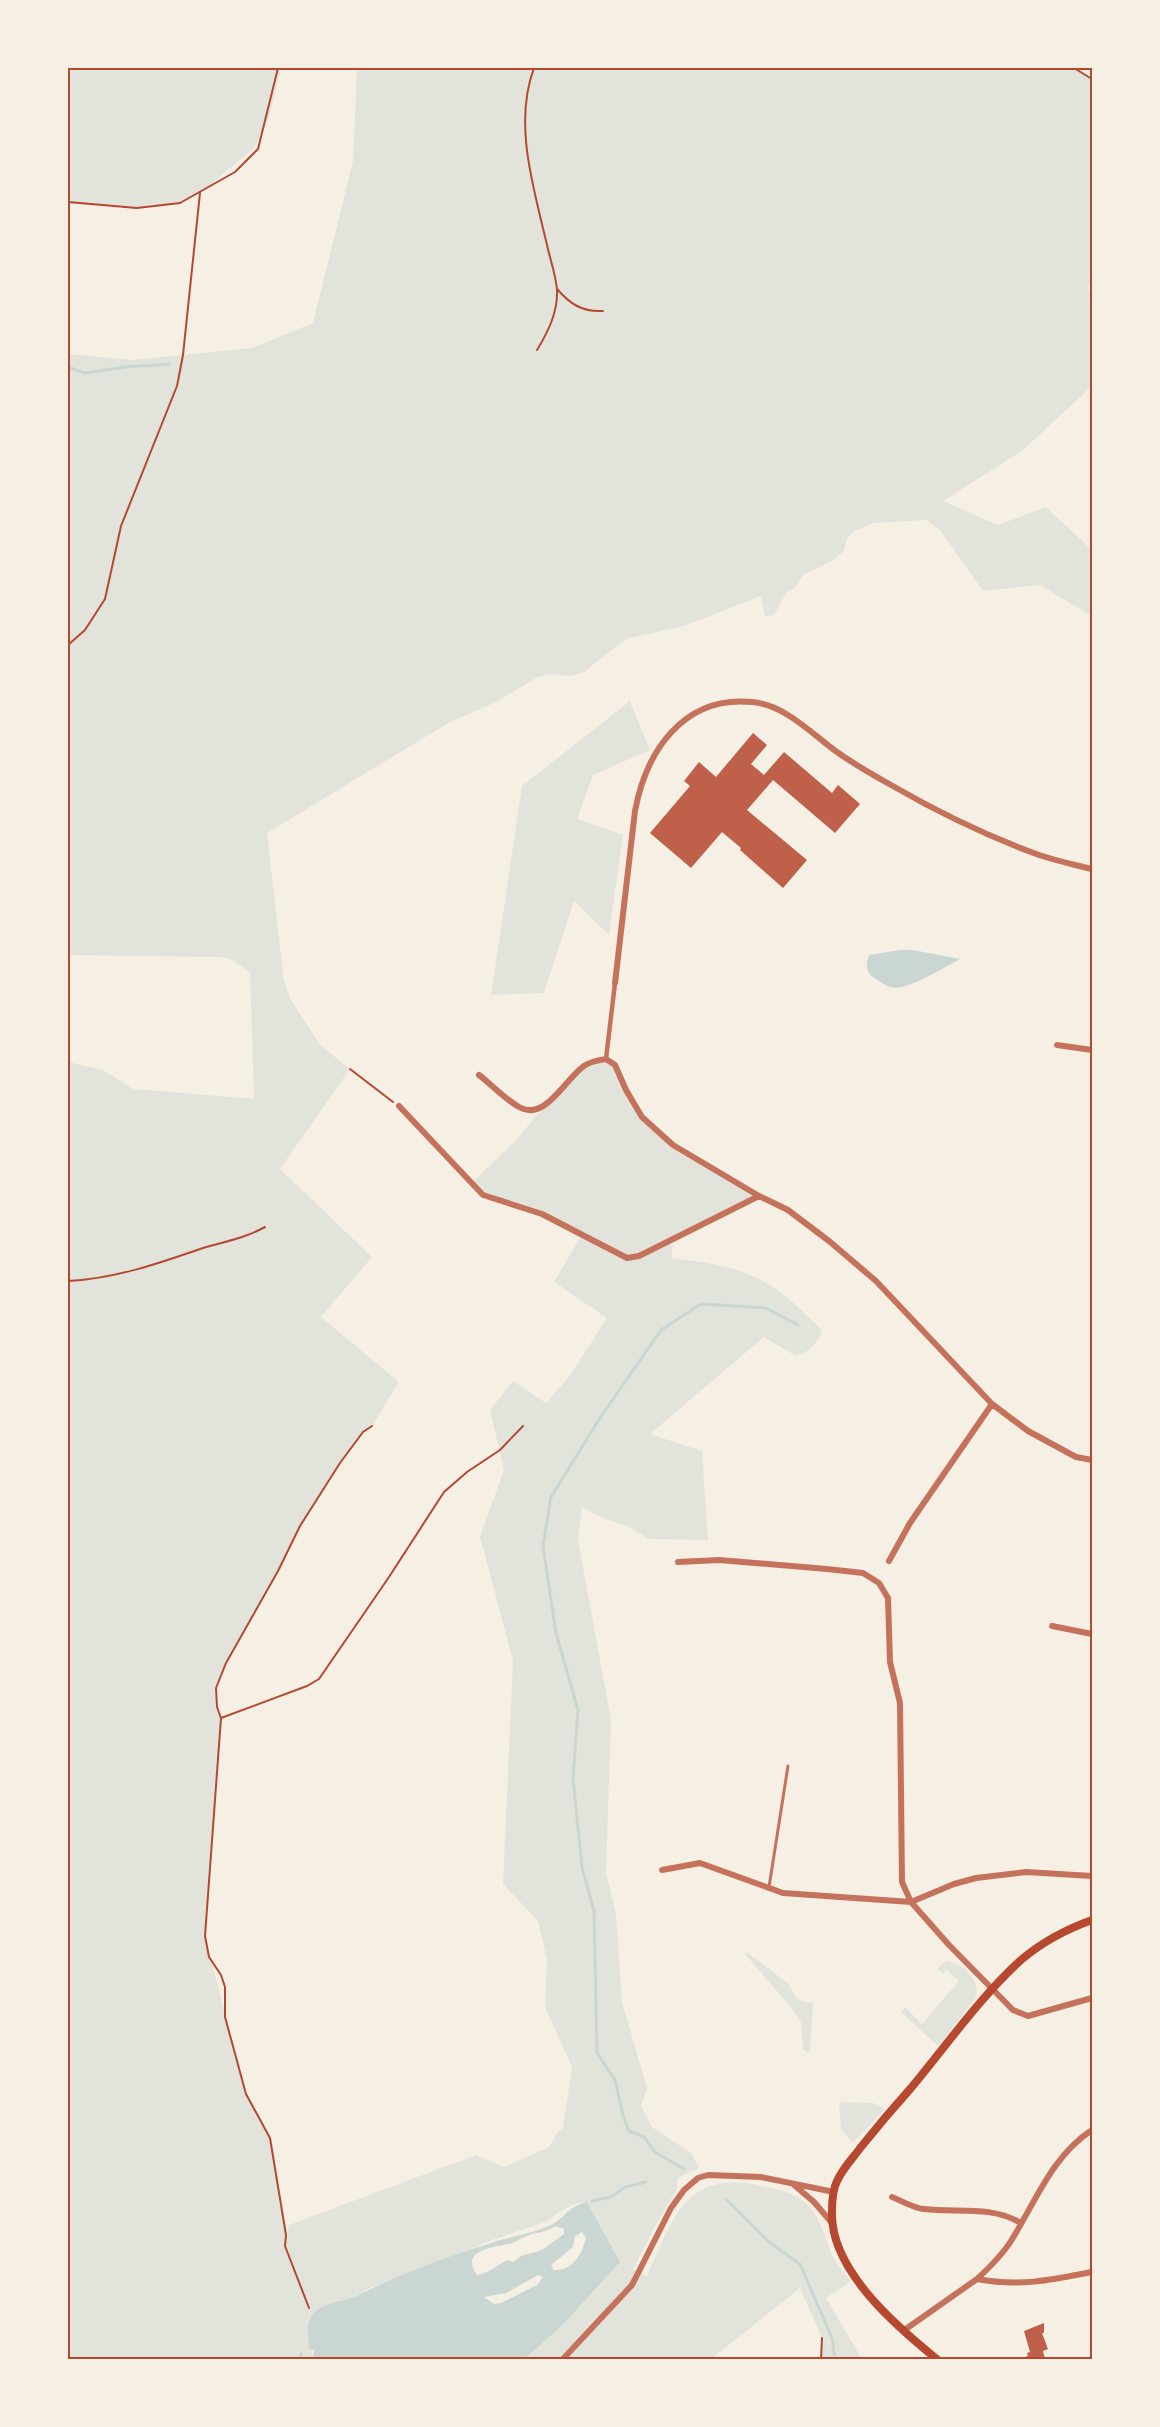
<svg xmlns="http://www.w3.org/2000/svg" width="1160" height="2427" viewBox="0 0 1160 2427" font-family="Barlow,sans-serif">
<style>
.green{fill:#e2e4dc}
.water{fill:#c9d6d2;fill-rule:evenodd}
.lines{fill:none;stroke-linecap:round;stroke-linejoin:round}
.stream{stroke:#c9d6d2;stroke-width:3}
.building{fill:#bf614a}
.path{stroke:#b5482f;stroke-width:2}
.service{stroke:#c5725c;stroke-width:3}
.pedestrian{stroke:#c5725c;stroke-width:4.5}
.minor{stroke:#c5725c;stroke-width:6}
.secondary{stroke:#b5482f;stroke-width:8}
.neatline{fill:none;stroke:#b5482f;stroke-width:2}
</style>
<rect width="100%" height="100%" fill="#f6efe4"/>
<path class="green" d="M68,68H281L268,121L254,148L200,193L180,203L137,208L68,203Z
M357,68H1074L1092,79V280L1088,285L1092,305V386L1022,451L943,501L998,525L1046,507L1092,550V616L1040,585L983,591L940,530L926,520L874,523L854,531L847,539L844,551L832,561L803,575L795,588L786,593L774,615L765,617L761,596L684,626L630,638L619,644L584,672L571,676L549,674L538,677L494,703L450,722L267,833L284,981L291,1000L320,1045L350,1069L280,1169L372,1257L321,1317L399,1382L372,1426L363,1432L340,1463L300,1526L278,1571L226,1663L216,1688L217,1707L221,1718L205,1936L246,2094L270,2138L287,2235L289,2225L476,2155L504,2167L549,2147L557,2133L563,2128L572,2067L545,2007L547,1959L538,1921L503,1884L513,1660L480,1537L504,1470L490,1410L513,1381L546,1403L569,1377L607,1318L554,1282L581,1236L542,1214L496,1201L471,1184L513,1143L563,1085L598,1060L615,1065L642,1117L673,1145L759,1196L666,1242L673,1246L671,1258C696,1261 730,1265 752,1276C779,1287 802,1310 822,1330C820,1341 807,1354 796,1356L764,1337L650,1434L702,1451L708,1540L649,1539L627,1526L598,1516L582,1507L578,1540L611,1720L606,1872L616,1913L622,2002L647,2088L641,2106L652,2127L691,2153L699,2168L678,2178L677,2189L656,2224L633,2270L647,2276C673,2221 683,2171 757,2185C775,2189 795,2192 808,2205C821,2219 825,2238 832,2255C837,2264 844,2273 851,2281L826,2298L862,2359H821L822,2338L800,2288L711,2359H524L560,2328L620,2262L587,2202L578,2203L562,2210L548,2221L492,2240L463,2253L374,2286L353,2297L323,2307L312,2349L313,2359H68V1062L103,1070L133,1089L254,1099L250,972L228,958L216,957L68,955V354L133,360L252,348L313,323L353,161Z
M630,701L650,750L593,775L577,819L623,835L609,935L574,901L544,993L491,995L522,786Z
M744,1953H748L789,1984L797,1999L803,2002L813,2003L810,2051L808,2052L803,2050L801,2022L791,2007Z
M946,1961C962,1962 983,1981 975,1999L938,2046L901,2012L905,2007L922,2024L959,1981L946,1969L943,1973L937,1969Z
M839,2102L873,2103L885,2109L853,2143L841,2129Z"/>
<path class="water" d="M900,950H913L960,959C945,967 911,988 895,988C887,987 881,982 874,978C865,972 866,963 869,955Z
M587,2202L620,2262L560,2328L524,2359H313L314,2350L309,2349C309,2337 305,2322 314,2313C324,2302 343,2302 356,2296C398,2275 443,2258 488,2244C508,2237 530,2234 549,2226C565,2219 566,2207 587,2202ZM555,2226L564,2229V2234L542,2250L521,2256L513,2262L508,2260C498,2264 488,2274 477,2275C458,2249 497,2247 512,2243C517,2241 523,2237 529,2235C537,2232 548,2232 555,2226ZM582,2232L586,2238C582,2254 573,2271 554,2270L551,2265L573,2247L575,2236ZM538,2275L543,2277L537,2285L501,2303L494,2304L484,2297L506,2293Z"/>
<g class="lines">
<path class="stream" d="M68,367L84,373L125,367L170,364
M684,2169L655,2152L644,2137L629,2131L624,2119L615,2080L597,2053L594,1911L582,1867L573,1779L578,1710L556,1633L543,1546L551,1497L600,1418L661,1330L701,1304L766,1308L798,1325
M726,2199L769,2242L800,2264L832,2338L835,2360
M592,2201L611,2197L625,2187L646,2182
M300,2360L301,2354"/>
</g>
<path class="building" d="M753,733L767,745L751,764L764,775L784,752L832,793L838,785L860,804L835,833L773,780L747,810L807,860L783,888L740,850L741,848L722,832L691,868L650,833L690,786L684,781L699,762L716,777Z
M1044,2323V2333H1042L1048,2349L1043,2351L1045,2359L1016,2360L1028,2356L1027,2353L1030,2352L1024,2331Z"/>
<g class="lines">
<path class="path" d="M534,68C513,124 534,189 547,245C550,259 556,275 557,290C558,312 548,332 537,350
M1074,68L1092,79
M68,202L137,208L180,203L235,172L258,149L278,68
M557,289C570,304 582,312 603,311
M68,645L85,630L105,599L121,526L177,386L183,355L200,193
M350,1069L393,1102
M68,1281C114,1279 160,1263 203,1248C226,1241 243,1239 265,1227
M221,1718L307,1686L319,1679L389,1577L444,1492L467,1472L500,1450L523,1426
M309,2308L285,2246L286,2235L270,2138L246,2094L225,2017V1987L221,1975L209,1957L205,1936L221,1718L217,1707L216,1688L226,1663L278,1571L300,1526L340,1463L363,1432L372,1426
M821,2360L822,2338"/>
<path class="service" d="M769,1887L788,1766"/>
<path class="pedestrian" d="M606,1059L615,983"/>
<path class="minor" d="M615,983L635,811C646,752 683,695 752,702C785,705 811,733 837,752C854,764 873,775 891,785C936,811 983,834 1031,852C1051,860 1072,864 1092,869
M1057,1045L1092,1050
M479,1075C492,1085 505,1099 519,1107C545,1122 565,1079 584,1066C591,1061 599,1060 606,1059L615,1065L626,1090L642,1117L673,1145L759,1196L788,1210L829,1241L876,1281L992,1404L1028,1431L1076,1457L1092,1460
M399,1106L483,1195L542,1214L627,1258L639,1256L759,1196
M889,1561L910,1523L992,1404
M678,1562L719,1560L827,1569L863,1573L879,1583L888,1598L890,1662L900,1703L902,1882L911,1902L949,1945L1013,2010L1028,2016L1092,1998
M1052,1626L1092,1634
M662,1870L700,1863L783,1893L911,1902L954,1884L976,1878L1026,1872L1092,1876
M793,2184L814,2202L832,2223
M892,2197C902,2201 913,2208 924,2209C957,2213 990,2205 1021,2223
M977,2279C990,2267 1002,2255 1011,2241C1036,2201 1052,2156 1092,2130
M903,2331L977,2279C1019,2287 1052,2280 1092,2272
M562,2360L632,2285L671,2208L684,2190L698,2178L708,2175L761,2177L834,2192"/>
<path class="secondary" d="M938,2360C897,2327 830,2270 832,2212C832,2202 833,2189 837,2181C843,2168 853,2158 861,2147C877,2127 894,2107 911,2088C946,2046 981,1996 1021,1960C1042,1942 1067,1929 1092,1920"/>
</g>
<rect width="1160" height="2427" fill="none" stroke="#f6efe4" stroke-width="138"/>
<rect x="69" y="69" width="1022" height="2289" class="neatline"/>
</svg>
